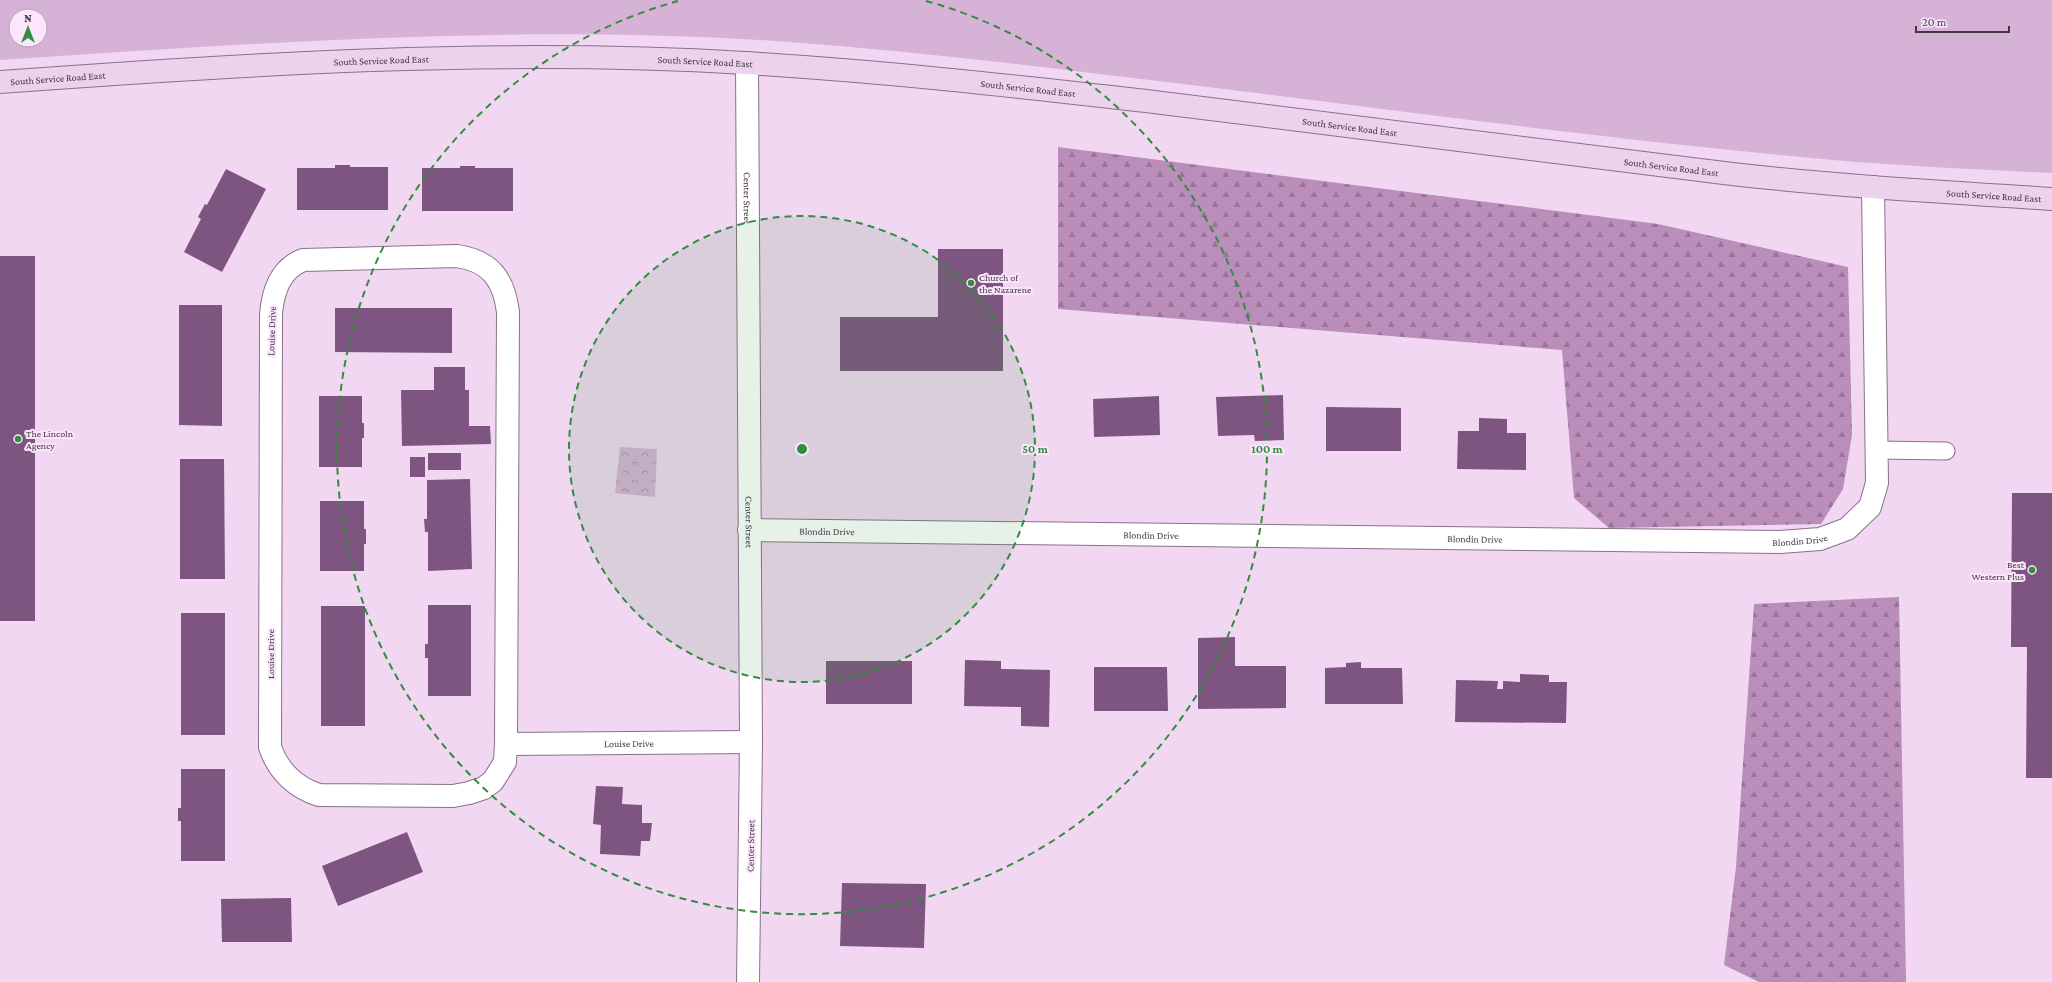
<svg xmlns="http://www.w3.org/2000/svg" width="2052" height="982" viewBox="0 0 2052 982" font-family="'Crimson Pro',serif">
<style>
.grass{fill:#d6b2d7;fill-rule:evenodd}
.forest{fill:url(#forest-firs)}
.park{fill:url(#park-crowns)}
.building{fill:#7e5580}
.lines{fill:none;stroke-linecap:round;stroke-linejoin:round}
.lane-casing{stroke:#897189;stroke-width:19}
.street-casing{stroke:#897189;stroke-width:24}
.secondary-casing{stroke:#897189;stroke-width:24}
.lane{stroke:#fff;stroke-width:17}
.street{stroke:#fff;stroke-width:22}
.secondary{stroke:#ecd2ed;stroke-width:22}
.ring{fill:none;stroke:#328d3e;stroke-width:2;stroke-dasharray:7 5}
.poi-dot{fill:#328d3e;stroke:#fce6fc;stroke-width:1.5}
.labels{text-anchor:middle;stroke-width:4;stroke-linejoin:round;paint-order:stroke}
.street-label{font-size:10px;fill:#403640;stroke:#fce6fc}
.poi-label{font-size:10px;fill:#403640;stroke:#fce6fc;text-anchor:start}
.centre{fill:#328d3e;stroke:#fce6fc;stroke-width:2}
.ring-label{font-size:12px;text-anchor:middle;font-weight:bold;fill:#328d3e;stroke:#fce6fc;stroke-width:4;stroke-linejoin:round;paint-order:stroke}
</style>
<defs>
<pattern id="forest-firs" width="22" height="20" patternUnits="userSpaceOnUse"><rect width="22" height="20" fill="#ba8dbb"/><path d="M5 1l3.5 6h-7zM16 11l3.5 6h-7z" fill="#997499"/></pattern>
<pattern id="park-crowns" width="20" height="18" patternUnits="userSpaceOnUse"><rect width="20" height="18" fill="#d6b2d7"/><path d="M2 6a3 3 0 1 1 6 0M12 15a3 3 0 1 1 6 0" fill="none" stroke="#af92b0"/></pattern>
</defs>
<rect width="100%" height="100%" fill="#f2d7f2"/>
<path class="grass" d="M0,0H2052V173C1987,170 1921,167 1856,162C1639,143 1423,114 1208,87C1064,70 920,51 776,41C517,24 258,43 0,60ZM16,16H40V40H16Z"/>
<path class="forest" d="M1058,147L1658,224L1848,267L1852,435L1843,489L1821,524L1609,528L1574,498L1562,350L1058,309Z
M1899,597L1906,982H1759L1724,965L1736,867L1754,604Z"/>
<path class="park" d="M620,447L657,449L655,497L615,493Z"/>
<path class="building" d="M335,165H350V167H388V210H297V168H335Z
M460,166H475V168H513V211H422V168H460Z
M226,169L266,189L222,272L184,252L201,219L198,217L205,204L207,205Z
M938,249H1003V371H840V317H938Z
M0,256H35V621H0Z
M179,305H222V426L179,425Z
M335,308H452V353L335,352Z
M434,367H465V390H469V426H490L491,444L402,446L401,390H434Z
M1283,395L1284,440L1255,441L1254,435L1218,436L1216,397Z
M319,396H362V423H364V438H362V467H319Z
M1159,396L1160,435L1094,437L1093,399Z
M1326,407L1401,408V451H1326Z
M1479,418L1507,419V433H1526V470L1457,469L1458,431H1479Z
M428,453H461V470H428Z
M410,457H425V477H410Z
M180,459H224L225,579H180Z
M470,479L472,569L428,571V532H425L424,519H427V480Z
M2012,493H2052V778H2026L2027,647H2011Z
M320,501H364V529H366V544H364V571H320Z
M428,605H471V696H428V658H425V644H428Z
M321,606H365V726H321Z
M181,613H225V735H181Z
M1235,637V666H1286V708L1198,709V638Z
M965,660L1001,661V669L1050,670L1049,727L1021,726V707L964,706Z
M826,661H912V704H826Z
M1361,662V668H1402L1403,704H1325V668L1346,667V663Z
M1094,667H1167L1168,711H1094Z
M1520,674L1549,675V682H1567L1566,723L1455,722L1456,680L1498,681L1497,689H1503V681L1520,682Z
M181,769H225V861H181V821H178V808H181Z
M596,786L623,787L622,804L642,805V823H652L650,841H641L640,856L600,854L601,825L593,824Z
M407,832L423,872L338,906L322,866Z
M842,883L926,884L924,948L840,946Z
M291,898L292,942H222L221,899Z"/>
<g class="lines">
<g class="lane-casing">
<path id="lane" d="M1877,450L1946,451"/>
</g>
<g class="street-casing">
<g id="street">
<path id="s1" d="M747,63L751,742L748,982"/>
<path d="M457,256C491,261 504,280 508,312L506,744L505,762L493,781L484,788L469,793L453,796L319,795C296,788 278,771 270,747L271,314C273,291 280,269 303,260Z"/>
<path id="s2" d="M749,530L1780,542L1820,539L1847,529L1870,507L1877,483L1873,187"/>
<path id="s3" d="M506,744L751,742"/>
</g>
</g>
<g class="secondary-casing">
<g id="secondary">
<path id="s4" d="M0,82C248,64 496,48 745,63C879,71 1013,86 1146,101C1342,125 1537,151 1732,174C1838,186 1945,192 2052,199"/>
</g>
</g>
<use href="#lane" class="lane"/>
<use href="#street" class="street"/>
<use href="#secondary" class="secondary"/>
</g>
<circle cx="802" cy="449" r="233" fill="#328d3e" fill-opacity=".12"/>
<g class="ring">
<circle cx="802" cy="449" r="233"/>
<path d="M926 1A465 465 0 1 1 678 1"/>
</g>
<g class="poi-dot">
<circle cx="971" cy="283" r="4"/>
<circle cx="18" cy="439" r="4"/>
<circle cx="2032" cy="570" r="4"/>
</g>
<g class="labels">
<g class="street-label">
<text dy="4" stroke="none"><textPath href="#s4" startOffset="382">South Service Road East</textPath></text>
<text dy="4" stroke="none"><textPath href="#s4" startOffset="706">South Service Road East</textPath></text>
<text dy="4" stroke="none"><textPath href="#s4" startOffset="58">South Service Road East</textPath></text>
<text dy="4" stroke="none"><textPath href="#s4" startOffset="1030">South Service Road East</textPath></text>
<text dy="4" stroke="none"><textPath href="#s4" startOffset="1354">South Service Road East</textPath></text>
<text dy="4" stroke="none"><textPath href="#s4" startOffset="1678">South Service Road East</textPath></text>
<text dy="4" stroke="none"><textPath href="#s4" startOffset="2002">South Service Road East</textPath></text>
<text dy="4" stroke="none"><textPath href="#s1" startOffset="135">Center Street</textPath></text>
<text transform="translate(271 331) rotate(-88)" y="4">Louise Drive</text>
<text dy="4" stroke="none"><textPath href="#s1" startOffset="459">Center Street</textPath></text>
<text dy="4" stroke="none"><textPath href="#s2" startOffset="78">Blondin Drive</textPath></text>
<text dy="4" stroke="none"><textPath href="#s2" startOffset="402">Blondin Drive</textPath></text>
<text dy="4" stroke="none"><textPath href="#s2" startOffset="726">Blondin Drive</textPath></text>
<text dy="4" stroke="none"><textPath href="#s2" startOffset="1051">Blondin Drive</textPath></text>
<text transform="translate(270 654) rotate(-90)" y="4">Louise Drive</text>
<text dy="4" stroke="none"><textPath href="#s3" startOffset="123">Louise Drive</textPath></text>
<text transform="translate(750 846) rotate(-89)" y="4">Center Street</text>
</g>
<g class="poi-label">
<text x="979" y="281">Church of<tspan x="979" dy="12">the Nazarene</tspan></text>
<text x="26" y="437">The Lincoln<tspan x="26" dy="12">Agency</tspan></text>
<text x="2024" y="568" text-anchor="end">Best<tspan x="2024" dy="12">Western Plus</tspan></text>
</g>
</g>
<circle cx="802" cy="449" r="6" class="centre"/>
<g class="ring-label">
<text x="1035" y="453">50 m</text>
<text x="1267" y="453">100 m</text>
</g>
<g transform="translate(28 28)"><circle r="19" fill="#fce6fc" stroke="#b1a0b1"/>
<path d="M0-3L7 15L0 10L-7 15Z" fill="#328d3e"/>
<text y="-6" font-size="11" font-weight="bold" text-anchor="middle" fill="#403640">N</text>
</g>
<path d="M1916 26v6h93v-6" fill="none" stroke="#403640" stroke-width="2"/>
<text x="1922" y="26" font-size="12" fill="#403640" stroke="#fce6fc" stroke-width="3" paint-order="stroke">20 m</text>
</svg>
